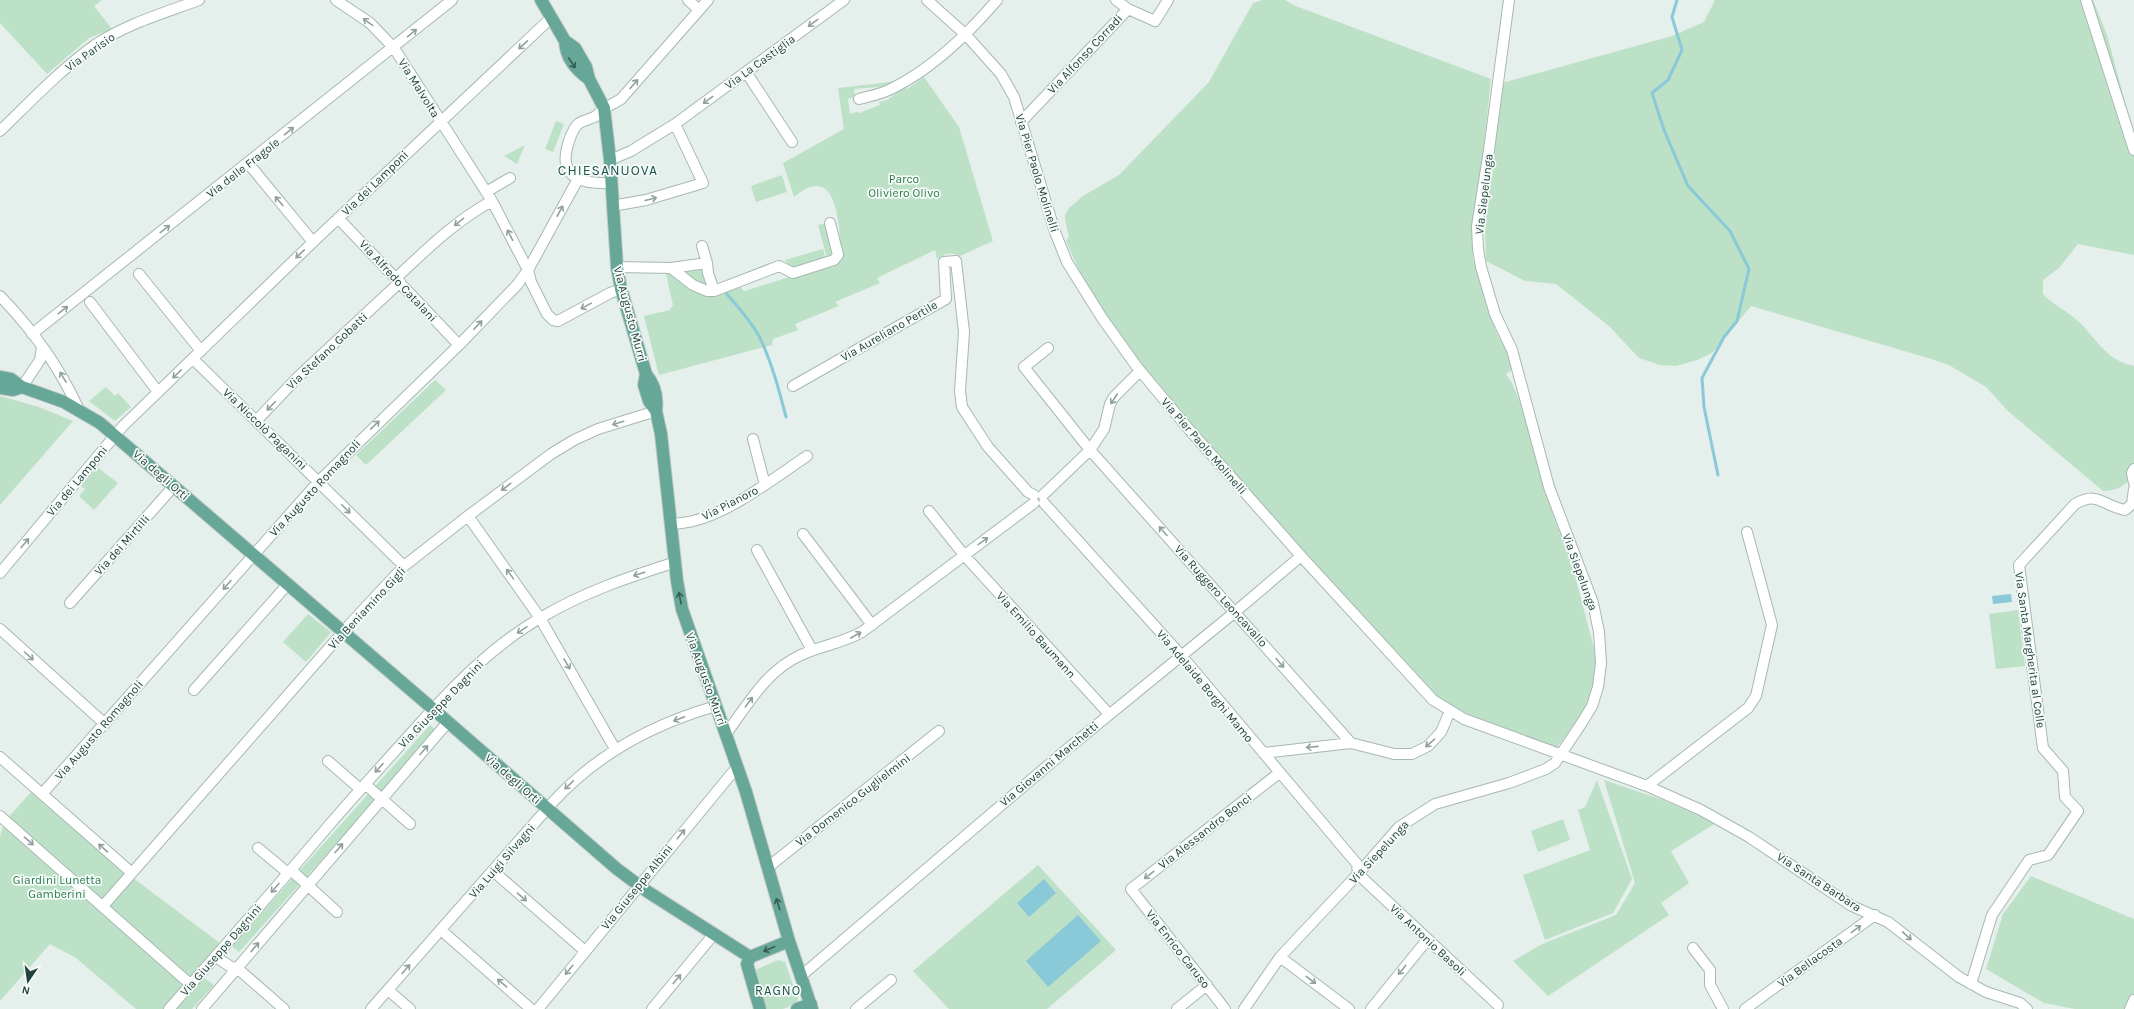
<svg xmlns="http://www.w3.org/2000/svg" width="2134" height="1009" viewBox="0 0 2134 1009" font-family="Karla,sans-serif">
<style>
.green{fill:#bde1c7}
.water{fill:#8ac9d7}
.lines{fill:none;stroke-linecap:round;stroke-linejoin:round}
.stream{stroke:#8ac9d7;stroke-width:3}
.minor-casing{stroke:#a7b8b3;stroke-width:12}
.major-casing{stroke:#c1cac8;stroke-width:14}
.minor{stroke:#fff;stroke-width:10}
.major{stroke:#67a798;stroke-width:12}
.oneway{stroke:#90a19d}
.oneway2{stroke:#335c52}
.labels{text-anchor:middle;stroke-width:3.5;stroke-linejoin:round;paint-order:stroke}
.street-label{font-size:12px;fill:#22433b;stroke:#f6fbf9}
.park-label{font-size:12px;fill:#2a7c4b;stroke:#f6fbf9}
.neighbourhood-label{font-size:13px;letter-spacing:1px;fill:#1d564a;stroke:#f6fbf9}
.quarter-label{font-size:14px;letter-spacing:1px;fill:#1d564a;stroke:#f6fbf9}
</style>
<rect width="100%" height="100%" fill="#e5efeb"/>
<path class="green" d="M0,0H102L94,6L112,29L89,38L47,74L0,23Z
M1262,0H1285L1293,5L1491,79L1482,163L1472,228L1473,259L1497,334L1505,348L1513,369L1506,374L1512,383L1531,427L1553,514L1575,576L1594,648L1597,676L1591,697L1576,724L1557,747L1465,714L1433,694L1147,376L1091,297L1066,241L1069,236L1066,225L1065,215L1069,208L1083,196L1119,175L1209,82L1253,3Z
M1715,0H2093L2107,35L2124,98L2134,145V255L2078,244L2059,268L2043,280V294C2052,304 2062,308 2072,316C2096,334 2101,359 2134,366V475C2123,487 2119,490 2103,491L2008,411L1986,387L1949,365L1928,358L1751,306L1712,353L1697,360L1676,366L1660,365L1639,358L1609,326L1556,284L1525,281L1486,261L1485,227L1502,83L1672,36L1704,22Z
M924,77L959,127L993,241L960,256C951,252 946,253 937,259L935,250L877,278L880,283L835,302L839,306L795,324L798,330L773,339L772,345L659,375L644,316L670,310L673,305L665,269L702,294L718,295L740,287L744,291L842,261C839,234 841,158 794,197L783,163L844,129L838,88L898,81L891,86L854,89L855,97L848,99L850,114L857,112L859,113L880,105L879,102L887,100L905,87L907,89Z
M556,121L564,124L553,152L545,149Z
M525,145L517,164L504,156Z
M782,175L787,192L756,202L751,186Z
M826,223L835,255L827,258L818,225Z
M823,249L826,260L792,270L785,260Z
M703,266L710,289L701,286L683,271Z
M435,380L446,390L366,465L356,455Z
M106,387L115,396L118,393L131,407L115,421L89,401Z
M0,396L39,407L73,421L0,505Z
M97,467L118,483L94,510L79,496L85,489L81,486Z
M2018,610L2025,666L1996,669L1989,614Z
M308,614L331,632L306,662L283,642Z
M430,725L437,731L239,952L232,946Z
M1597,780L1632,879L1613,913L1545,940L1523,875L1590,850L1578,810L1585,807Z
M1604,780L1660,799L1716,823L1671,851L1689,883L1661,903L1669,915L1548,996L1513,961L1542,944L1616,915L1635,883Z
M33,790L133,878L221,944L163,1009H136L76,958L50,944L0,1001V837L4,822Z
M1563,819L1570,840L1538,852L1531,831Z
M1038,865L1116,950L1047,1009H949L913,971Z
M2031,876L2134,919V1009H2075L2044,1003L1986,969L2003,914Z
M778,960L785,962L798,999L797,1003L783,1009H764L753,971Z
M204,978L214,985L192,1009H176Z"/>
<path class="water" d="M2011,594L2012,602L1993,604L1992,596Z
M1044,879L1056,893L1029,917L1017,903Z
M1078,915L1101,941L1048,987L1026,961Z"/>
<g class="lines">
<path class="stream" d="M1677,0L1672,17L1682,50L1668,80L1652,93L1664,130L1688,186L1730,231L1749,269L1737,321L1724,337L1702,378L1704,407L1718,475
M726,293C738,307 751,321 760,338C772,363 779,390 786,417"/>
<g class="minor-casing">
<path id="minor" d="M336,0L370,23L394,48L492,201L528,270L531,282L547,314L553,320L558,321L610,293L621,289
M688,0L699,10
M927,0L966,35L1001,74L1014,97L1055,232L1067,262L1102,318L1137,367L1187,427L1301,556L1433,700L1464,719L1647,786L1701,810L1749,837L1852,906L1888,922L1959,977L1986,992L2020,1003L2027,1009
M1116,0L1128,9
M2086,0L2134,150
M746,72L792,142
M859,99C870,96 882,94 891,89C932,69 968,34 997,0
M1021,122L1128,9L1155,21L1168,0
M0,131C30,102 60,70 95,45C126,24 164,13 199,0
M610,160L631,151L675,124L844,0
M248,163L313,242
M611,183C586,184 559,180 567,148C569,140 572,131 577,125C581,120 590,120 596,116C599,114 601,110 605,108C610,105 615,103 621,99L708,0
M486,192L510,178
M612,206L646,200L703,183L675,124
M338,218L459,345
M702,246L707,263
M617,267L671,268L693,285L707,291H714L779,266L793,273L834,260L838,255L830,223
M671,268L707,263L708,273L714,291
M139,274L201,351
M396,278C426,250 455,221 492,201
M0,296C32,329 60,368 79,410
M90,302L158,392
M32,334L452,0
M1048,348L1024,367L1090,450L1351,743
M193,359L404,566
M793,386L946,299L944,262L956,261L964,332L960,391L962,407L988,447L1028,492L1034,495
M22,387L40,360L42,347
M256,421L298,377L400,282
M753,439L765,485
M2134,469L2132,473L2134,483
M1043,495L1090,450L1104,429L1110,404L1114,397L1140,371
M1044,503L1181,655L1357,864L1358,874
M929,511L964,555L1109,714
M468,516L540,618L615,749
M672,524C679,523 686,523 693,521C731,512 774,478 807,456
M803,534L872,625
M757,550L812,650
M0,573L123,426L313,242L551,18
M70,603L174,486
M0,629L105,724
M194,690L287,585
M726,734C748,704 767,670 801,655C821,646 842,643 862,632L1034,503
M1263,753L1351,743L1394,754H1412L1428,746L1441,732L1450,711
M0,757L132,873
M328,761L360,789
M365,784L410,824
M1647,786L1748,708L1756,696L1772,625L1747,532
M42,794L319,481L459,345L517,285L528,270L578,179
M0,816L190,984
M258,848L288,873
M767,868L939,731
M291,870L337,912
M493,871L585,951
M1358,874L1498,1005
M103,906L350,624L404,566L468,516L551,454L574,440L598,429L656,411
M441,930L531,1009
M1693,948L1710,970V985L1723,1009
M216,957L231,967L237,968L284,1009
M1280,957L1349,1009
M801,976L1066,750L1235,612L1301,556
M1971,984L1992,915L2029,860L2048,855L2078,811L2065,797L2063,771L2043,748L2019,565L2075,504C2099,491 2101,505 2125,510L2132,504L2134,489
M388,990L410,1009
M169,1009C223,948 277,887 330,824C357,793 385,762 413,731C452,688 491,646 542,617C584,592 629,577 676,562
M202,1009L448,722
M371,1009L553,802C597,754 653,724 716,706
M538,1009L737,767
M652,1009L714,934
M856,1009L891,980
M1177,1009L1207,985
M1225,1009L1131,889L1279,773
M1244,1009L1280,957L1358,874L1399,827L1435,804L1509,783L1546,769L1555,763L1583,721L1592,706L1598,687L1601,663L1599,632L1593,603L1549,487L1512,350L1495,314L1481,267L1478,249L1477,226L1489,150L1509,0
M1371,1009L1427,940
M1745,1009L1875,915
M2130,1009L2134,1000"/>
</g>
<g class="major-casing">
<path id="major" d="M541,0L565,41L575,48L586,67L589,79L604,108L610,160L617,267L621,289L646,374C655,385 658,396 656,411
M565,41C566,58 575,69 589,79
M646,374L644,385L649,401L656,411L661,434L677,581L682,609L746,792L789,941L812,1009
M0,377L11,379L22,387L64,402L100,423L433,709L617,869L648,892L750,957
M0,388L13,390L22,387
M760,1009L747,964L750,957L789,941
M797,1009L811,1004"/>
</g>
<use href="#minor" class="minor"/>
<use href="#major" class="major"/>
</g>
<defs><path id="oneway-shaft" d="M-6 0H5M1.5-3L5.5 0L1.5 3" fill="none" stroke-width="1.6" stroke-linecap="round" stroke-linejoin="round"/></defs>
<g class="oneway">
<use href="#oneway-shaft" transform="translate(368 22) rotate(-144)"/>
<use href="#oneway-shaft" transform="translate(813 23) rotate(144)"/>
<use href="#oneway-shaft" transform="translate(412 33) rotate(-39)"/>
<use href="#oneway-shaft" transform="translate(523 45) rotate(137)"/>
<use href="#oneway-shaft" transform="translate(634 84) rotate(-49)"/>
<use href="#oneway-shaft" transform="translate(708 100) rotate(144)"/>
<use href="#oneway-shaft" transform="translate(289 131) rotate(-39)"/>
<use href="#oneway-shaft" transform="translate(651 199) rotate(-14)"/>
<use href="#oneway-shaft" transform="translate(279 201) rotate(-130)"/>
<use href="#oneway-shaft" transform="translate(560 211) rotate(-61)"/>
<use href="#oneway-shaft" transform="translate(459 222) rotate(141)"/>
<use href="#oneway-shaft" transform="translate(165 229) rotate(-38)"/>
<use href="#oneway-shaft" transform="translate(510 235) rotate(-117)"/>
<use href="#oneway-shaft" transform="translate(300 254) rotate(136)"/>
<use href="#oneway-shaft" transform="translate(586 306) rotate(151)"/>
<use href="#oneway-shaft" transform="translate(63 310) rotate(-38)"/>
<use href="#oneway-shaft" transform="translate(478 325) rotate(-46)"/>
<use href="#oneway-shaft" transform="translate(177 374) rotate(136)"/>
<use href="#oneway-shaft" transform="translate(63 377) rotate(-121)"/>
<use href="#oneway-shaft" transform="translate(1114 399) rotate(123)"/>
<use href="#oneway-shaft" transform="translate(271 406) rotate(134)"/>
<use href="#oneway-shaft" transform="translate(618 423) rotate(163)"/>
<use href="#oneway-shaft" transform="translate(375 425) rotate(-44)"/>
<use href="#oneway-shaft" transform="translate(506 487) rotate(143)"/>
<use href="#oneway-shaft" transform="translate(346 509) rotate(45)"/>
<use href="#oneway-shaft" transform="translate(1163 531) rotate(-132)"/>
<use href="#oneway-shaft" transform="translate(983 541) rotate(-36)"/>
<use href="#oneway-shaft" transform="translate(25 543) rotate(-50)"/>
<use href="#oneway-shaft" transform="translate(510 574) rotate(-126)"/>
<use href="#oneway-shaft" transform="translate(639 574) rotate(162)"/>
<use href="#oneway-shaft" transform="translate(227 585) rotate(131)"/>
<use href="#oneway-shaft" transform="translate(522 630) rotate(146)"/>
<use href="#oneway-shaft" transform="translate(856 635) rotate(-30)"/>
<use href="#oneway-shaft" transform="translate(29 656) rotate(42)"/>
<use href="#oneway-shaft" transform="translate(1280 663) rotate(49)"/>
<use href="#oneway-shaft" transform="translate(567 664) rotate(60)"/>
<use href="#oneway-shaft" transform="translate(749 702) rotate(-53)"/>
<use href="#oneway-shaft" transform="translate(679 719) rotate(159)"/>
<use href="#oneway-shaft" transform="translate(1430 743) rotate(139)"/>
<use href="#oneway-shaft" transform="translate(1312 747) rotate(174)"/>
<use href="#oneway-shaft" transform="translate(424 750) rotate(-49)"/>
<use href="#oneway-shaft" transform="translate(379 768) rotate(132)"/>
<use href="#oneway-shaft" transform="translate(569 785) rotate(136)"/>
<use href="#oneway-shaft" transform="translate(681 834) rotate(-51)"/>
<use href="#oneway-shaft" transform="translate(29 841) rotate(41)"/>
<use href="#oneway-shaft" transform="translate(103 848) rotate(-139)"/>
<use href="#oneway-shaft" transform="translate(339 848) rotate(-49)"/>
<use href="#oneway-shaft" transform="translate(1149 875) rotate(142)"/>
<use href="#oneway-shaft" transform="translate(275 888) rotate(131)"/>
<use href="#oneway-shaft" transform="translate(522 897) rotate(41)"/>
<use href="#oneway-shaft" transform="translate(1856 929) rotate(-36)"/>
<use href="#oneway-shaft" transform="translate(1907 936) rotate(43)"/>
<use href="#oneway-shaft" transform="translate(255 947) rotate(-50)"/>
<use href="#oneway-shaft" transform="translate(406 969) rotate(-48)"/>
<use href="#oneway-shaft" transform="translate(569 970) rotate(129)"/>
<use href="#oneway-shaft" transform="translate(1402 970) rotate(129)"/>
<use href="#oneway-shaft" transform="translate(677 979) rotate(-50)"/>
<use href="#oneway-shaft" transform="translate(1311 980) rotate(37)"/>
<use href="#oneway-shaft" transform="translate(502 983) rotate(-139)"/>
</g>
<g class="oneway2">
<use href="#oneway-shaft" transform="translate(572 63) rotate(57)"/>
<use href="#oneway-shaft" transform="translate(680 598) rotate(-101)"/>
<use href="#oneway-shaft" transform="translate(778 904) rotate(-107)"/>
<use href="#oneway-shaft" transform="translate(769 949) rotate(157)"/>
</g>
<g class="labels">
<g class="street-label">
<text transform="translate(90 52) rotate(-35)" y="4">Via Parisio</text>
<text transform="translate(1085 54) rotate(-47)" y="4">Via Alfonso Corradi</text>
<text transform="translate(760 62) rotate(-36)" y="4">Via La Castiglia</text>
<text transform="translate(419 88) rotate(58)" y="4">Via Malvolta</text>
<text transform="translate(243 168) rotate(-38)" y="4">Via delle Fragole</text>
<text transform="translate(1037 173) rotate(73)" y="4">Via Pier Paolo Molinelli</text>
<text transform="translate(375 183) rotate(-44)" y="4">Via dei Lamponi</text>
<text transform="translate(1484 194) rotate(-83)" y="4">Via Siepelunga</text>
<text transform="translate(398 281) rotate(47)" y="4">Via Alfredo Catalani</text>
<text transform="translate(630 314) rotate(75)" y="4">Via Augusto Murri</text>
<text transform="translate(889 331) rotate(-30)" y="4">Via Aureliano Pertile</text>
<text transform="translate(327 351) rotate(-43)" y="4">Via Stefano Gobatti</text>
<text transform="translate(265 429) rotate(44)" y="4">Via Niccolò Paganini</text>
<text transform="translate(1204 446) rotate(49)" y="4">Via Pier Paolo Molinelli</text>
<text transform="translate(161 475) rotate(41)" y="4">Via degli Orti</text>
<text transform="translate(77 481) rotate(-50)" y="4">Via dei Lamponi</text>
<text transform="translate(315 488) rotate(-47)" y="4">Via Augusto Romagnoli</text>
<text transform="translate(730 503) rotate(-27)" y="4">Via Pianoro</text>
<text transform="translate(122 545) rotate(-48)" y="4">Via dei Mirtilli</text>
<text transform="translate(1580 572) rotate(70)" y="4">Via Siepelunga</text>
<text transform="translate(1221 596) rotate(48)" y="4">Via Ruggero Leoncavallo</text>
<text transform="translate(367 608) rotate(-47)" y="4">Via Beniamino Gigli</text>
<text transform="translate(1036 635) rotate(48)" y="4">Via Emilio Baumann</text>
<text transform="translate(2030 650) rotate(82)" y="4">Via Santa Margherita al Colle</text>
<text transform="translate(706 679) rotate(70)" y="4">Via Augusto Murri</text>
<text transform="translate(1205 686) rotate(50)" y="4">Via Adelaide Borghi Mamo</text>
<text transform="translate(441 704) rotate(-46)" y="4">Via Giuseppe Dagnini</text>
<text transform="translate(99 730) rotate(-49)" y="4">Via Augusto Romagnoli</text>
<text transform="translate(1049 764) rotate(-40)" y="4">Via Giovanni Marchetti</text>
<text transform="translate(513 779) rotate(41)" y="4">Via degli Orti</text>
<text transform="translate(853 800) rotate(-38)" y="4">Via Domenico Guglielmini</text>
<text transform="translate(1205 831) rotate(-38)" y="4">Via Alessandro Bonci</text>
<text transform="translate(1379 852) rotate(-47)" y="4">Via Siepelunga</text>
<text transform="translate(502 861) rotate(-49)" y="4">Via Luigi Silvagni</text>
<text transform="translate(1819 882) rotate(33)" y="4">Via Santa Barbara</text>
<text transform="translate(637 887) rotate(-51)" y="4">Via Giuseppe Albini</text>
<text transform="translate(1428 940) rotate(43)" y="4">Via Antonio Basoli</text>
<text transform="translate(1178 949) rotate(52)" y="4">Via Enrico Caruso</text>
<text transform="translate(221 950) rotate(-49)" y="4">Via Giuseppe Dagnini</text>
<text transform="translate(1810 962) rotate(-36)" y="4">Via Bellacosta</text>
</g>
<g class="park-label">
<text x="904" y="183">Parco<tspan x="904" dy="14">Oliviero Olivo</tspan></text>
<text x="57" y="884">Giardini Lunetta<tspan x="57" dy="14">Gamberini</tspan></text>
</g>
<g class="neighbourhood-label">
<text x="778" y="995">RAGNO</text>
</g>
<g class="quarter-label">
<text x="608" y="175">CHIESANUOVA</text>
</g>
</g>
<g transform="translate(28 981) rotate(193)" stroke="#f6fbf9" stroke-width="3" paint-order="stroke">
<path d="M0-3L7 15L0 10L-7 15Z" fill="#22433b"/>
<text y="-6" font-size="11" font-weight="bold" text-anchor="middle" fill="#22433b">N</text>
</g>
</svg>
